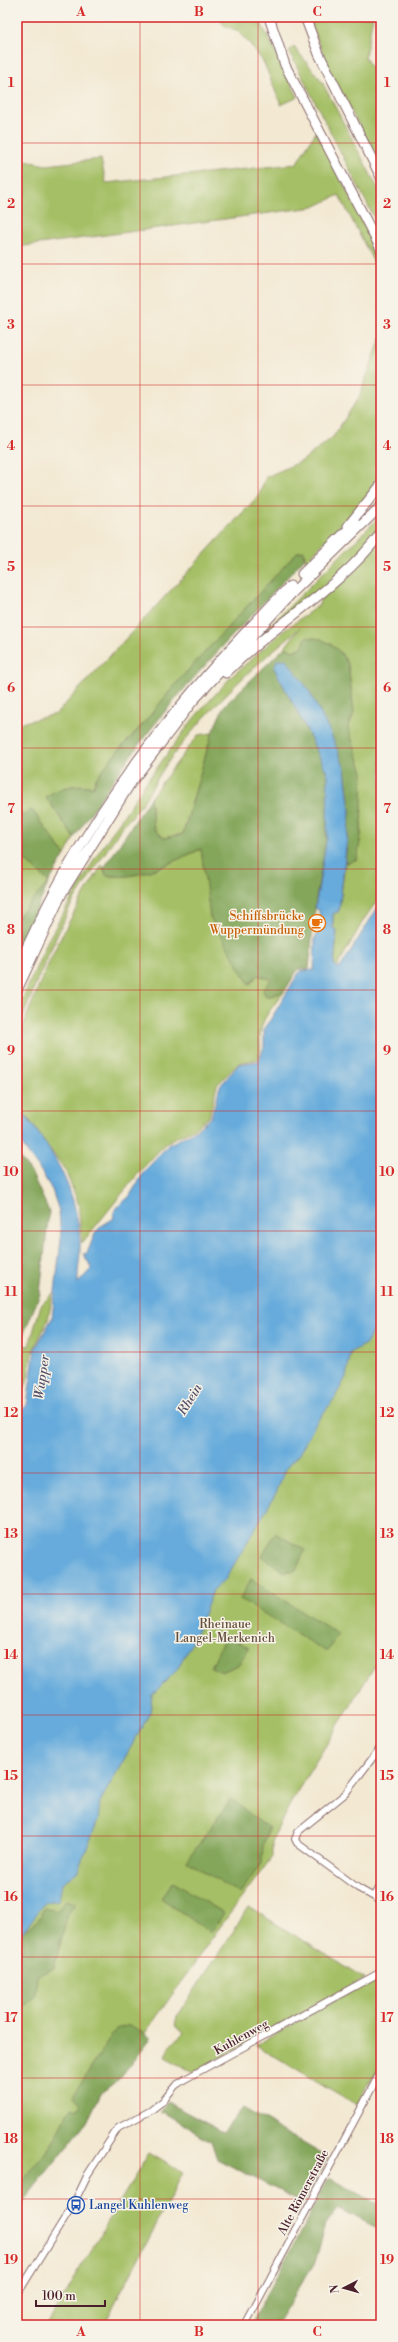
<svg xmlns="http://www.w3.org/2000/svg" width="398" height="2342" viewBox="0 0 398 2342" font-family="'Libre Bodoni',serif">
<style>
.green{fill:#a4bf65;stroke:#776f48}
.forest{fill:#83a65a;stroke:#666242}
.water{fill:#66abdc;stroke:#586584}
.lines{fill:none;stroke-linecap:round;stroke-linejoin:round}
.minor-casing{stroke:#856666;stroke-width:8}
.highway-casing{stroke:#856666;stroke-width:11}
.minor{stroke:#fff;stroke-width:6}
.highway{stroke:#fff;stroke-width:9}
.grid{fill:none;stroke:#d62828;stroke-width:1;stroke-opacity:0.55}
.labels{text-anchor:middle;stroke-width:3;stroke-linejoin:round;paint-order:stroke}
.food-label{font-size:12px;fill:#c56008;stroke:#f7f3e8;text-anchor:end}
.park-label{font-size:12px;fill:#654f3c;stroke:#f7f3e8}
.street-label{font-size:12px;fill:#4a1f2b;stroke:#f7f3e8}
.transit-label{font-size:12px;fill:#164399;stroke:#f7f3e8;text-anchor:start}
.water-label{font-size:13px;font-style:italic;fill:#545069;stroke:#f7f3e8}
.neatline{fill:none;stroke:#d62828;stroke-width:1.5}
.grid-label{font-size:13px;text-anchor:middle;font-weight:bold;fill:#d62828}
</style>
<rect width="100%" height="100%" fill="#f7f3e8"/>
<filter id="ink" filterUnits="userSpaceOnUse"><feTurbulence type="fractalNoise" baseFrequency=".025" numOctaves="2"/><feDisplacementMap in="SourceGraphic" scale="8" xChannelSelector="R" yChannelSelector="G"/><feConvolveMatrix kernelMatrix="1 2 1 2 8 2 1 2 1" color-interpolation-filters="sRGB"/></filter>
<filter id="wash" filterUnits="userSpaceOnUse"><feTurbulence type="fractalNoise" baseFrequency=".012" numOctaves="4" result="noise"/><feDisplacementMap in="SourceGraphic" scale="16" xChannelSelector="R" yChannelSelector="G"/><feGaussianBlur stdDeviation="0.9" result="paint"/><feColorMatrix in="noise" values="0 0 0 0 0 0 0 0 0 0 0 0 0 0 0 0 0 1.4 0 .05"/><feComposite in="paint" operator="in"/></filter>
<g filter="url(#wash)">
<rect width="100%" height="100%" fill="#f3e9d3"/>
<path class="green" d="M218,17H258L298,97L281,105L264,63L250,44L236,30L225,26Z
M308,17H373L365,57L381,84V167L332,75Z
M294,47L321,80L381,194V231L289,51Z
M316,132L381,255V276L339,195L314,207L17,247V159L46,165L101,159L106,183L296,164Z
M381,338V478L364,501L306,561L304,551L117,752L97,777L92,787C78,782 59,788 46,797L74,838L65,855L32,810L17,817V724L56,714L259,495L266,477L302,461L333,437L359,397Z
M381,515V528L348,567L249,647Z
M381,540V895L363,921L337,967L334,965L337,932L333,928V914L339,911L345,862L348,863L357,859L361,835L362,772L348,728L354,713L348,664L340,652L302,647L293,651L285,647L300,628C253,666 211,706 174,754C156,776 145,807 123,825L70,907L38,978L17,1032V1012L48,940L95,858L144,785L194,718L231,677L282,632L319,605L320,600L358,567Z
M212,733L183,834L164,838L154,829L150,798L198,735Z
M201,849L206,875L250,984L258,975L271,979L266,997L284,992C276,1003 264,1015 261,1029C258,1040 263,1047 258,1059L239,1063L217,1085L209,1117L195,1128L167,1142L142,1169L82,1243L78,1202L65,1170L17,1103V1049L19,1048C21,1029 29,1011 36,993C54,947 76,907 102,865L106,875C137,882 173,861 201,849Z
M17,853L49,882L20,914L17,921Z
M381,1102V1656L292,1800L272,1840V1857L217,1931L122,2066L17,2199V1689Z
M53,1293L48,1320L32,1353L27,1382L20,1397L17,1410V1345L29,1346L41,1305Z
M249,1907L365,1979L193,2072L165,2057L168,2049L184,2032L175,2025L177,2017Z
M381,1975V2063L357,2105L256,2045Z
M149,2153L183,2173L104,2325H46Z"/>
<path class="forest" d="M304,551V559C257,611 207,660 163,714C130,754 102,796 74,838L46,797C59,787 77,783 93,787L97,777L117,752L137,731L179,680L297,552Z
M306,637L321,639L332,645L340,652L348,664L354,713L348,728L363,772L361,835L357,859L348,863L345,862L350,812L345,769L274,668L304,724L328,775L327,837L316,899L309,969H298L284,992L266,997L263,990L271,979L258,975L249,984L210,917L201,849C173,861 137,882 106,875L104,868L150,798L154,829L164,838L183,834L212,733L224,706L285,647L293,651L302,647Z
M32,810L65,855L49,882L17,953V921L20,914L49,882L17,853V817Z
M17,1155L31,1172L49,1211L40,1294L19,1345H17Z
M275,1533L305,1550L296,1570L284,1572L262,1556Z
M251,1579L338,1634L327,1652L240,1599Z
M226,1635L249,1648L238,1665L222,1672L211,1667Z
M231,1799C240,1805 261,1825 269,1827L263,1846L262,1862L240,1894L187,1861Z
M173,1882L224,1913L211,1933L161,1898Z
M66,1900L76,1903L68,1914L54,1968L37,1976L35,1996L17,2014V1953L24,1949L22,1932L38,1920L45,1908L56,1911Z
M130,2025L151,2038L119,2079L101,2093L87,2122L17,2209V2188L52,2144L70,2109L78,2108L80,2104L73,2096L116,2029Z
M167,2102L223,2132L243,2108L327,2157L303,2203L217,2159L211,2141L161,2111Z
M329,2178L381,2206V2230L338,2208L326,2224L315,2262L276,2325H262L253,2321Z"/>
<path class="water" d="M286,659L308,689L330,732L345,769L350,812L339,911L333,914V928L337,931L334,965L340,968L381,902V1314L367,1343L351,1352L346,1377L334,1399L315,1424L299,1454L287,1467L276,1493L225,1580L213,1590L197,1633L176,1671L152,1695L150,1713L100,1802L98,1821L77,1872L62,1883L59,1900L46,1902L17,1939V1415L27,1405L35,1349L52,1318L61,1239L59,1211L52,1190L41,1171L17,1138V1105C52,1149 77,1186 80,1243C81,1257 77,1270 78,1283L92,1268L83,1254L87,1253C95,1235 93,1229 113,1219L115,1209L129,1197L144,1172L168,1145L196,1130L211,1117L220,1086L239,1064L259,1061L264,1047V1030L300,971L314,970L315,938L320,928L319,910L315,908L327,837L328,775L304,724L274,668L277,660Z"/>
</g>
<g filter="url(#ink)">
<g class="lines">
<g class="minor-casing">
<path id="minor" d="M381,1747L345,1794L298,1832L295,1839L297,1843L358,1888L381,1901
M374,1897L381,1885
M17,2295L74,2203L88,2174L118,2128L150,2111L163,2101L175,2086L185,2079L381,1972
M245,2325L381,2071"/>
</g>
<g class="highway-casing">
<path id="highway" d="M269,17L285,65L381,249
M305,17L319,54L381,177
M348,526L381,485
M302,574L355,523
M226,673C274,623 339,590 381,533
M17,970C80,820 177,700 290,586
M17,990L62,893L130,784L192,702L292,593L381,506"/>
</g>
<use href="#minor" class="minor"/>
<use href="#highway" class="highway"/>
</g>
</g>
<path class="grid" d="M140,17V2325M258,17V2325M17,143H381M17,264H381M17,385H381M17,506H381M17,627H381M17,748H381M17,869H381M17,990H381M17,1111H381M17,1231H381M17,1352H381M17,1473H381M17,1594H381M17,1715H381M17,1836H381M17,1957H381M17,2078H381M17,2199H381"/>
<defs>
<g id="cafe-ring" transform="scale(0.9)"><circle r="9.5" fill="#f7f3e8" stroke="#e8710a" stroke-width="1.5"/><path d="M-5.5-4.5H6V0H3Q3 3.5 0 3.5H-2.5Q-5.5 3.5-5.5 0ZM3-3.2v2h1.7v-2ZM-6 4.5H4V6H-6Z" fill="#e8710a"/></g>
<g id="bus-ring" transform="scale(0.9)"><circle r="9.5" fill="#f7f3e8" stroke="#1a4fb4" stroke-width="1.5"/><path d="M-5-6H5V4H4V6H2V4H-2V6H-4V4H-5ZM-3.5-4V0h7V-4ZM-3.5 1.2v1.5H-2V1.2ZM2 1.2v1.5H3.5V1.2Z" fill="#1a4fb4"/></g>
</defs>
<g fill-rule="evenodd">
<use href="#cafe-ring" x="317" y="923"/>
<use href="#bus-ring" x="76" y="2205"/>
</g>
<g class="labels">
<g class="food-label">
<text x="304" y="920">Schiffsbrücke<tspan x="304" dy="14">Wuppermündung</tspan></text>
</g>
<g class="park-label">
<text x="225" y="1628">Rheinaue<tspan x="225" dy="14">Langel-Merkenich</tspan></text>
</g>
<g class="street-label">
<text transform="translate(241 2037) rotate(-29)" y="4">Kuhlenweg</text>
<text transform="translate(303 2192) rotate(-62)" y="4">Alte Römerstraße</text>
</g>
<g class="transit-label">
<text x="89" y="2209">Langel Kuhlenweg</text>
</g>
<g class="water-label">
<text transform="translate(41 1377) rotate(-82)" y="5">Wupper</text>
<text transform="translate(189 1399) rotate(-58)" y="5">Rhein</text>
</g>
</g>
<rect width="398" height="2342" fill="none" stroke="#f7f3e8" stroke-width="44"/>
<g transform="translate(344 2288) rotate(264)" stroke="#f7f3e8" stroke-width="3" paint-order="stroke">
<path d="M0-3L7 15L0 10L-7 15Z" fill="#4a1f2b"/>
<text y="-6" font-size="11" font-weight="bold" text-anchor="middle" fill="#4a1f2b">N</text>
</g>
<path d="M36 2300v6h69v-6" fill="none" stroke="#4a1f2b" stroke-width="2"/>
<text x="42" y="2300" font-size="12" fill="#4a1f2b" stroke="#f7f3e8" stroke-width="3" paint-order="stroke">100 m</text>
<rect x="22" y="22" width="354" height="2298" class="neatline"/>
<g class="grid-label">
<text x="81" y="16">A</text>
<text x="199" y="16">B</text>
<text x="317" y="16">C</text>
<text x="11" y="87">1</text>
<text x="387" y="87">1</text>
<text x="11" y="208">2</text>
<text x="387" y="208">2</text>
<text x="11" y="329">3</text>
<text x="387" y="329">3</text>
<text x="11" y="450">4</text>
<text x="387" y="450">4</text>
<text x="11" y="571">5</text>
<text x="387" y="571">5</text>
<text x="11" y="692">6</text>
<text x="387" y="692">6</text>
<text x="11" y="813">7</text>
<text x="387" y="813">7</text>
<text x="11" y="934">8</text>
<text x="387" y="934">8</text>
<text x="11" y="1055">9</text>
<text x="387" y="1055">9</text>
<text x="11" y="1176">10</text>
<text x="387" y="1176">10</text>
<text x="11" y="1296">11</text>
<text x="387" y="1296">11</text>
<text x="11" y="1417">12</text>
<text x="387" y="1417">12</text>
<text x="11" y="1538">13</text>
<text x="387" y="1538">13</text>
<text x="11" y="1659">14</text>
<text x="387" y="1659">14</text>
<text x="11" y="1780">15</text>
<text x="387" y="1780">15</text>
<text x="11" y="1901">16</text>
<text x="387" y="1901">16</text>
<text x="11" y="2022">17</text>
<text x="387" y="2022">17</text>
<text x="11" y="2143">18</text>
<text x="387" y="2143">18</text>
<text x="11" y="2264">19</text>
<text x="387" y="2264">19</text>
<text x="81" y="2336">A</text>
<text x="199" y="2336">B</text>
<text x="317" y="2336">C</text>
</g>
</svg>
